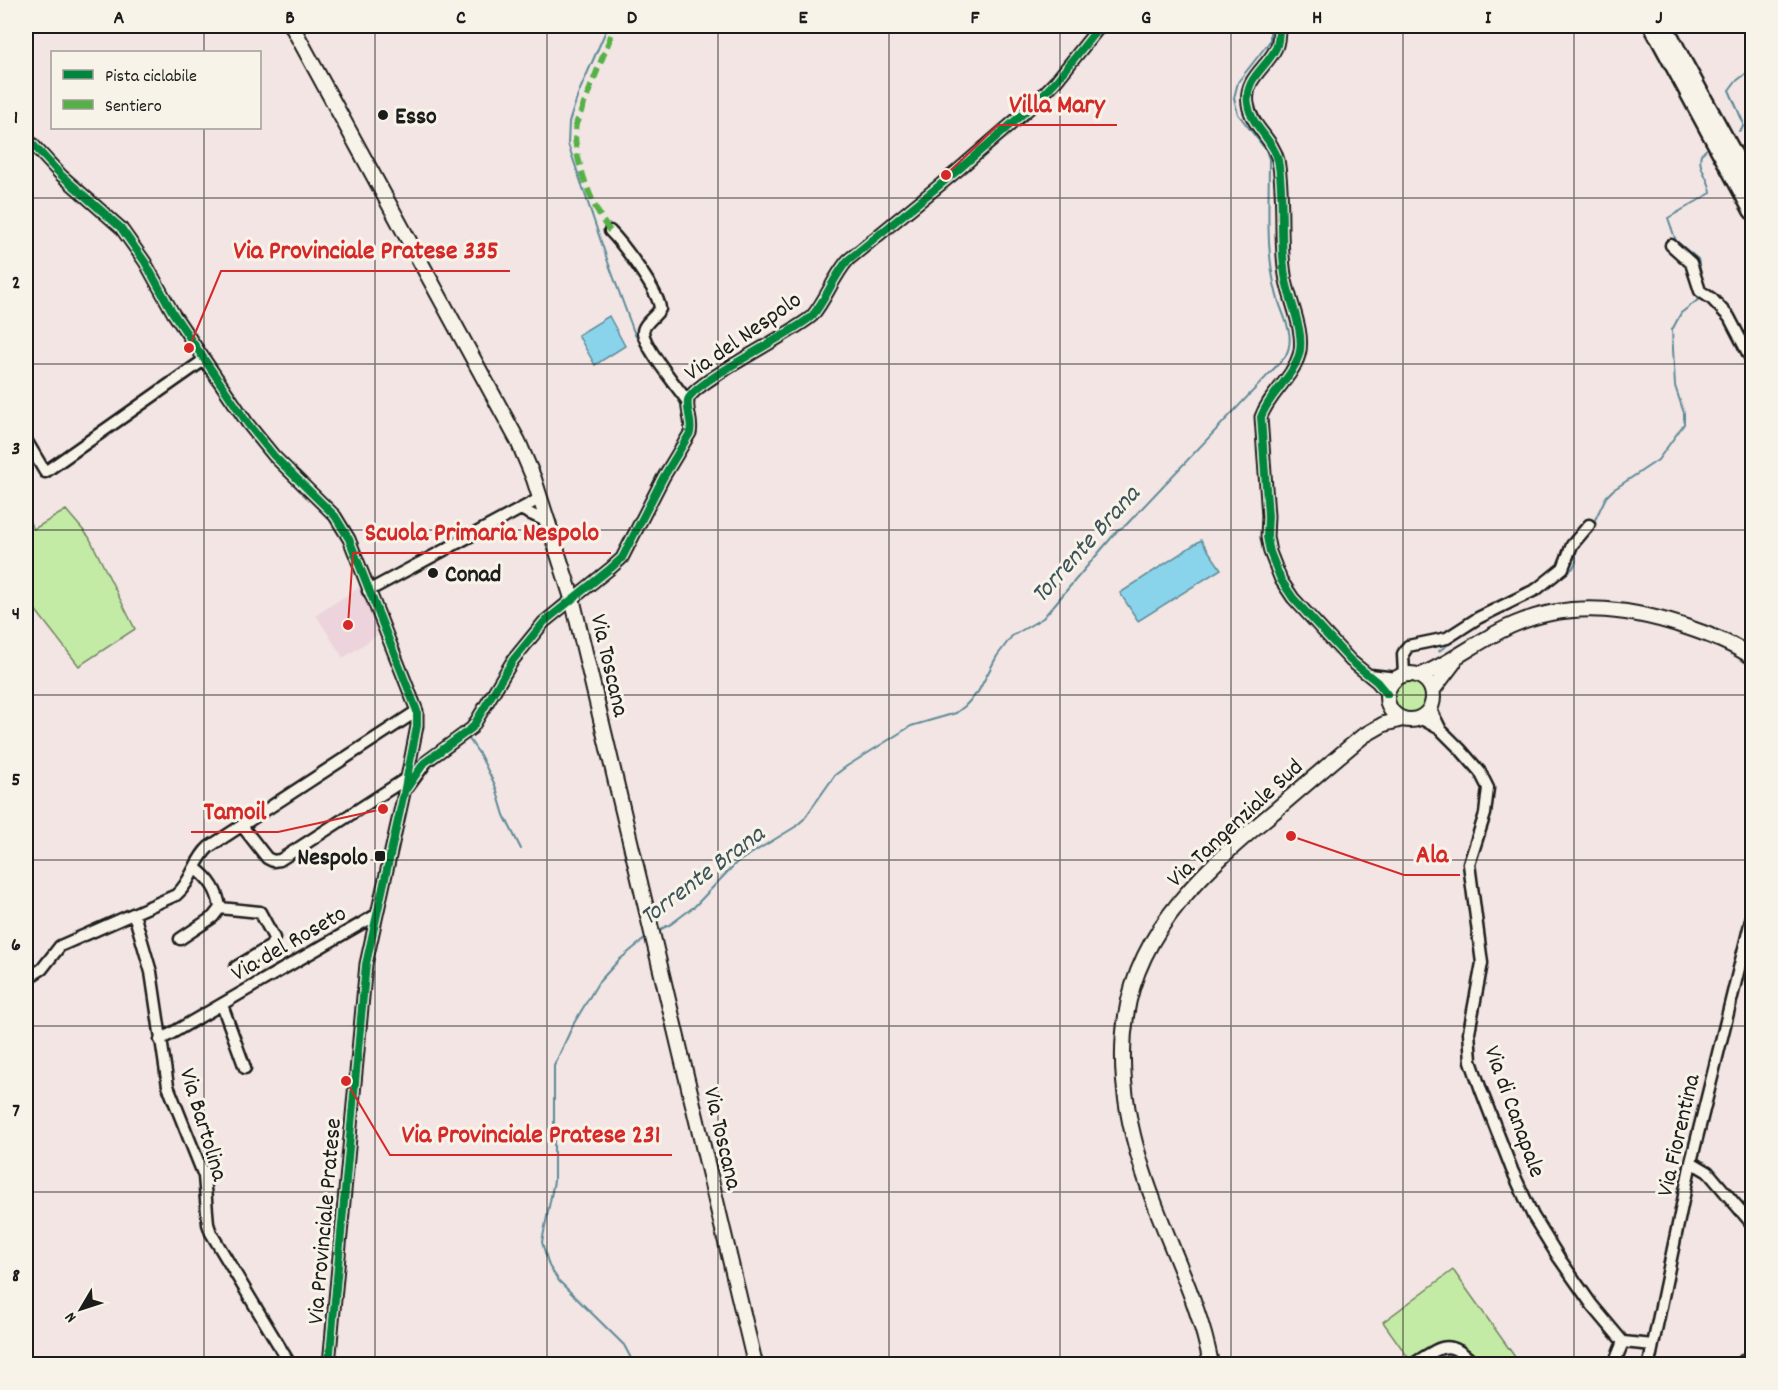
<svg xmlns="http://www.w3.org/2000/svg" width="1778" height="1390" viewBox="0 0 1778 1390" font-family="Dekko,sans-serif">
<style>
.built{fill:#edd4dc}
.green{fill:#c4eba6;stroke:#708461;stroke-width:1.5}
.water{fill:#8ad4eb;stroke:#5e8a98;stroke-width:1.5}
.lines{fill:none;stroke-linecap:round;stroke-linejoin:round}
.stream{stroke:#5e8a98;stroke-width:2}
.minor-casing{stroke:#1c1c1c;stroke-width:15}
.major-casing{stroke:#1c1c1c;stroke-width:18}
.highway-casing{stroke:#1c1c1c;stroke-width:20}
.minor{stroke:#f7f3e8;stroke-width:10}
.major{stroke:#f7f3e8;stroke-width:14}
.highway{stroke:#f7f3e8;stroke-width:15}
.quiet{stroke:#55b145;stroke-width:6;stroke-dasharray:12 6;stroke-linecap:butt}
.cycleway-casing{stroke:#f7f3e8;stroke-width:11}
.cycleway{stroke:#00873e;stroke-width:8}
.grid{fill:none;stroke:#1c1c1c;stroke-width:1.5;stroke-opacity:0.55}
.poi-dot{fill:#1c1c1c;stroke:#f7f3e8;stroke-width:2}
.labels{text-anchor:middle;stroke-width:6;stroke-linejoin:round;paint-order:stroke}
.poi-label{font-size:24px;font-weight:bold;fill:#1c1c1c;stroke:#f7f3e8;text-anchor:start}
.street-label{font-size:24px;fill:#1c1c1c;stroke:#f7f3e8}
.water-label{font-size:26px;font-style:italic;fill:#3d535a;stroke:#f7f3e8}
.leader{fill:none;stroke:#d62828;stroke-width:2}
.callout-dot{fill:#d62828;stroke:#f7f3e8;stroke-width:2}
.callout-label{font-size:26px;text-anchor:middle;font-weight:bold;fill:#d62828;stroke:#f7f3e8;stroke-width:6;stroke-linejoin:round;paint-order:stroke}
.neatline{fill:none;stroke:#1c1c1c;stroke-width:2}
.grid-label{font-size:20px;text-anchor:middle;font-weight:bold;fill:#1c1c1c}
</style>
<rect width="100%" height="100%" fill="#f2e5e3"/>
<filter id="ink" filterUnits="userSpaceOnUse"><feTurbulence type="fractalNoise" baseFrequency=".0167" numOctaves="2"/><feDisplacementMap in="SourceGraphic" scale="12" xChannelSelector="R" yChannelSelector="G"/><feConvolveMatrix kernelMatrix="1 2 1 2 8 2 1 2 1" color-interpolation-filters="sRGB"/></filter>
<g filter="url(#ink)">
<path class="built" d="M361,586L378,635L343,658L316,615Z"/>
<path class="green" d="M66,510L89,537L135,629L79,666L34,608L26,613V517L34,529Z
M1394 697a16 16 0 1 1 32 0a16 16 0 1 1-32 0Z
M1453,1270L1520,1364H1483L1463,1345L1437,1343L1410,1360L1383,1322Z"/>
<path class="water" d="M609,316L625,346L595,365L578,335Z
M1201,540L1221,569L1138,621L1120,593Z"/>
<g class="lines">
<path class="stream" d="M608,26L579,92L569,122L568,144L608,262L635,335L643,346
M1739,131L1743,127V122L1729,90L1735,82L1752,69
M1703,285L1698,259L1676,241L1668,218L1711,193C1710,178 1697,169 1701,154L1707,149
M677,395L684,412
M645,502L656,481
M1593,524L1606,497L1613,490L1658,460L1684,424V413L1675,386L1672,330L1681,313L1703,296
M578,587L590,578
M1513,606L1537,596L1573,568L1576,562V548
M1439,651L1463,634
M508,658L534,624L564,597
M469,739L480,755L495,785L504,815L521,849
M657,931L671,924L695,906L736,863L795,827L804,819L835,775L847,766L911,726L956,713L965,706L978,692L997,656L1012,636L1043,618L1118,530L1126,525L1285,357C1297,336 1283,318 1277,296C1265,252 1269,204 1269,159L1266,150L1238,114L1234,98L1238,82L1270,41V26
M634,1364L624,1345L559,1281L549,1266L542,1242L554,1181V1066L574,1023L598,983L619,960L647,937"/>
<g class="minor-casing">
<path id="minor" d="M1279,26C1279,33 1279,42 1276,48C1266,69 1244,78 1248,104C1251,126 1273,139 1278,160C1285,198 1279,237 1285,275C1288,298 1306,332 1299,355C1292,379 1269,394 1261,417L1268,516L1267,537L1270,552L1281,580L1293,598L1326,634L1351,661L1377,682L1387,694
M26,137L61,175L121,228L145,262L173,313L248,424L274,456L335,516L349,539L417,711V726L404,793L366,964L329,1364
M610,231C622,243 660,293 660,309C656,316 643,324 643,332C644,347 678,388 688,402
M1671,245L1691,263L1700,291L1712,299L1729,317L1752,361
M26,440L45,472L204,360
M520,509L550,523
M368,591L541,498
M1370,675L1397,678
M1404,675L1403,654L1408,646L1447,638L1478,618L1537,589L1563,568L1572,545L1589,525
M1430,708L1440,728
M1420,718L1440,729L1460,749L1480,772L1488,788L1485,814L1469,864L1482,963L1469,1032L1471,1061L1481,1090L1512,1170L1533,1216L1559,1258L1592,1305L1623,1342
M408,787L427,761L472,728L513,660L544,622L611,568L622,558L663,478L690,433C693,422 686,411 688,400C693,382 792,334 812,316C826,300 833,277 848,260L957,171L1033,105L1057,80L1100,26
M242,826L267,858L273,861L280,860L407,778
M220,908L260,912L274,938L271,946L236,967
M134,914L151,972L168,1086L204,1176L208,1224L211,1233L290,1364
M180,939L213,917L220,908C218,890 209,878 195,868
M26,979L42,969L60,946L176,895C192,882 194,860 209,847L417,711
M222,1005L245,1068
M160,1040L376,915
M1691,1162L1708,1172L1752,1224
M1413,1364C1442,1346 1448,1338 1475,1364
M1614,1364L1623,1342L1653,1345
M1649,1364L1691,1162L1752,916
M1740,1364L1752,1354"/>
</g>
<g class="major-casing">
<path id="major" d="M292,26L518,441L534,479L572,598L755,1364
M1387 697a23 23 0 1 1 46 0a23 23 0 1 1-46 0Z
M1419,676C1454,662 1481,638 1515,624C1574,599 1636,609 1695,630C1715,637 1735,645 1752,657
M1432,691L1454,662
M1211,1364C1198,1294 1161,1232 1141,1164C1126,1116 1118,1066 1126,1016C1139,926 1211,864 1277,809C1306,784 1334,760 1363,736L1384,724L1402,719"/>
</g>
<g class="highway-casing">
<path id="highway" d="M1652,26L1752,211
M1665,26L1683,61L1752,187"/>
</g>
<use href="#minor" class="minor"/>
<use href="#major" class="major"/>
<use href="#highway" class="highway"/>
<path class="quiet" d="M610,231C593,211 570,150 576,124L615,26"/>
<g class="cycleway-casing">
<path id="cycleway" d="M1279,26C1279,33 1279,42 1276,48C1266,69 1244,78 1248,104C1251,126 1273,139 1278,160C1285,198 1279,237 1285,275C1288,298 1306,332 1299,355C1292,379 1269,394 1261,417L1268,516L1267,537L1270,552L1281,580L1293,598L1326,634L1351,661L1377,682L1387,694
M26,137L61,175L121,228L145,262L173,313L248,424L274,456L335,516L349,539L417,711V726L404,793L366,964L329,1364
M407,788L424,763L472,728L513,660L544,622L611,568L622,558L663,478L690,433C693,422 686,411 688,400C693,382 792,334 812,316C826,300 833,277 848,260L957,171L1033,105L1057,80L1100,26"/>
</g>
<use href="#cycleway" class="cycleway"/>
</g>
</g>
<path class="grid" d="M204,26V52M375,26V1364M547,26V1364M718,26V1364M889,26V1364M1060,26V1364M1231,26V1364M1403,26V1364M1574,26V1364M204,128V1364M26,198H1752M26,364H1752M26,530H1752M26,695H1752M26,860H1752M26,1026H1752M26,1192H1752"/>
<g class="poi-dot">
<circle cx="383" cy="115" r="6"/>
<circle cx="433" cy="573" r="6"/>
<rect x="374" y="850" width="12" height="12" rx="3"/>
</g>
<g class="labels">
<g class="poi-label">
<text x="395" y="123">Esso</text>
<text x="445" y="581">Conad</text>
<text x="368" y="864" text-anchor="end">Nespolo</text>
</g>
<g class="street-label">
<text transform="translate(742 335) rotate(-35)" y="8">Via del Nespolo</text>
<text transform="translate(611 665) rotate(77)" y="8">Via Toscana</text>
<text transform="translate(1234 822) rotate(-43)" y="8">Via Tangenziale Sud</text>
<text transform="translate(288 942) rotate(-30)" y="8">Via del Roseto</text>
<text transform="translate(1516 1111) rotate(70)" y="8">Via di Canapale</text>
<text transform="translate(205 1124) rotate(73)" y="8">Via Bartolina</text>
<text transform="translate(1677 1135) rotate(-77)" y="8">Via Fiorentina</text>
<text transform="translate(724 1138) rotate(77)" y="8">Via Toscana</text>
<text transform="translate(323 1221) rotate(-85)" y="8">Via Provinciale Pratese</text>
</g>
<g class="water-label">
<text transform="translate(1084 543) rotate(-48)" y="9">Torrente Brana</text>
<text transform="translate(701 874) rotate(-37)" y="9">Torrente Brana</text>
</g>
</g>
<path class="leader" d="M946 175L998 125H1117M189 348L221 271H510M348 625L353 553H611M383 809L278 832H191M1291 836L1404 875H1460M346 1081L390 1155H672"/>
<g class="callout-dot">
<circle cx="946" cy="175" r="6"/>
<circle cx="189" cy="348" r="6"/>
<circle cx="348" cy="625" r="6"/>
<circle cx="383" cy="809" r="6"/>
<circle cx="1291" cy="836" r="6"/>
<circle cx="346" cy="1081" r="6"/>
</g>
<g class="callout-label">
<text x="1057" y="112">Villa Mary</text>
<text x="366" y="258">Via Provinciale Pratese 335</text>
<text x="482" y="540">Scuola Primaria Nespolo</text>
<text x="235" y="819">Tamoil</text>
<text x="1432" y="862">Ala</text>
<text x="531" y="1142">Via Provinciale Pratese 231</text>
</g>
<rect width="1778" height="1390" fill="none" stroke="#f7f3e8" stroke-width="66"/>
<rect x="51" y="51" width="210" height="78" fill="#f7f3e8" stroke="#9f9d96" stroke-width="1.5"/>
<rect x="63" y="70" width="30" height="9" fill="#00873e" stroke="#9f9d96" stroke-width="1.5"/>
<text x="105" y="81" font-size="18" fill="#1c1c1c">Pista ciclabile</text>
<rect x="63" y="100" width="30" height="9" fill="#55b145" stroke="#9f9d96" stroke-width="1.5"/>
<text x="105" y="111" font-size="18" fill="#1c1c1c">Sentiero</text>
<g transform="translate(81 1309) rotate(231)" stroke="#f7f3e8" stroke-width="4.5" paint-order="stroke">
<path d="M0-4.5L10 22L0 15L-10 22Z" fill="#1c1c1c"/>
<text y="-9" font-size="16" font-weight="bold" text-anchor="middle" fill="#1c1c1c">N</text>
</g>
<rect x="33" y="33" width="1712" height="1324" class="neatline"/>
<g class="grid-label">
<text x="119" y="23">A</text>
<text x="290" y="23">B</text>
<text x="461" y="23">C</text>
<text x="632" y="23">D</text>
<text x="803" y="23">E</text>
<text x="975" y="23">F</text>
<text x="1146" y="23">G</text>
<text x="1317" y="23">H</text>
<text x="1488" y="23">I</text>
<text x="1659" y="23">J</text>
<text x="16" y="123">1</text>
<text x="16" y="288">2</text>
<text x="16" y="454">3</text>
<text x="16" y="619">4</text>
<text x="16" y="785">5</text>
<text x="16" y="950">6</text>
<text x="16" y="1116">7</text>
<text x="16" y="1281">8</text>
</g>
</svg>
